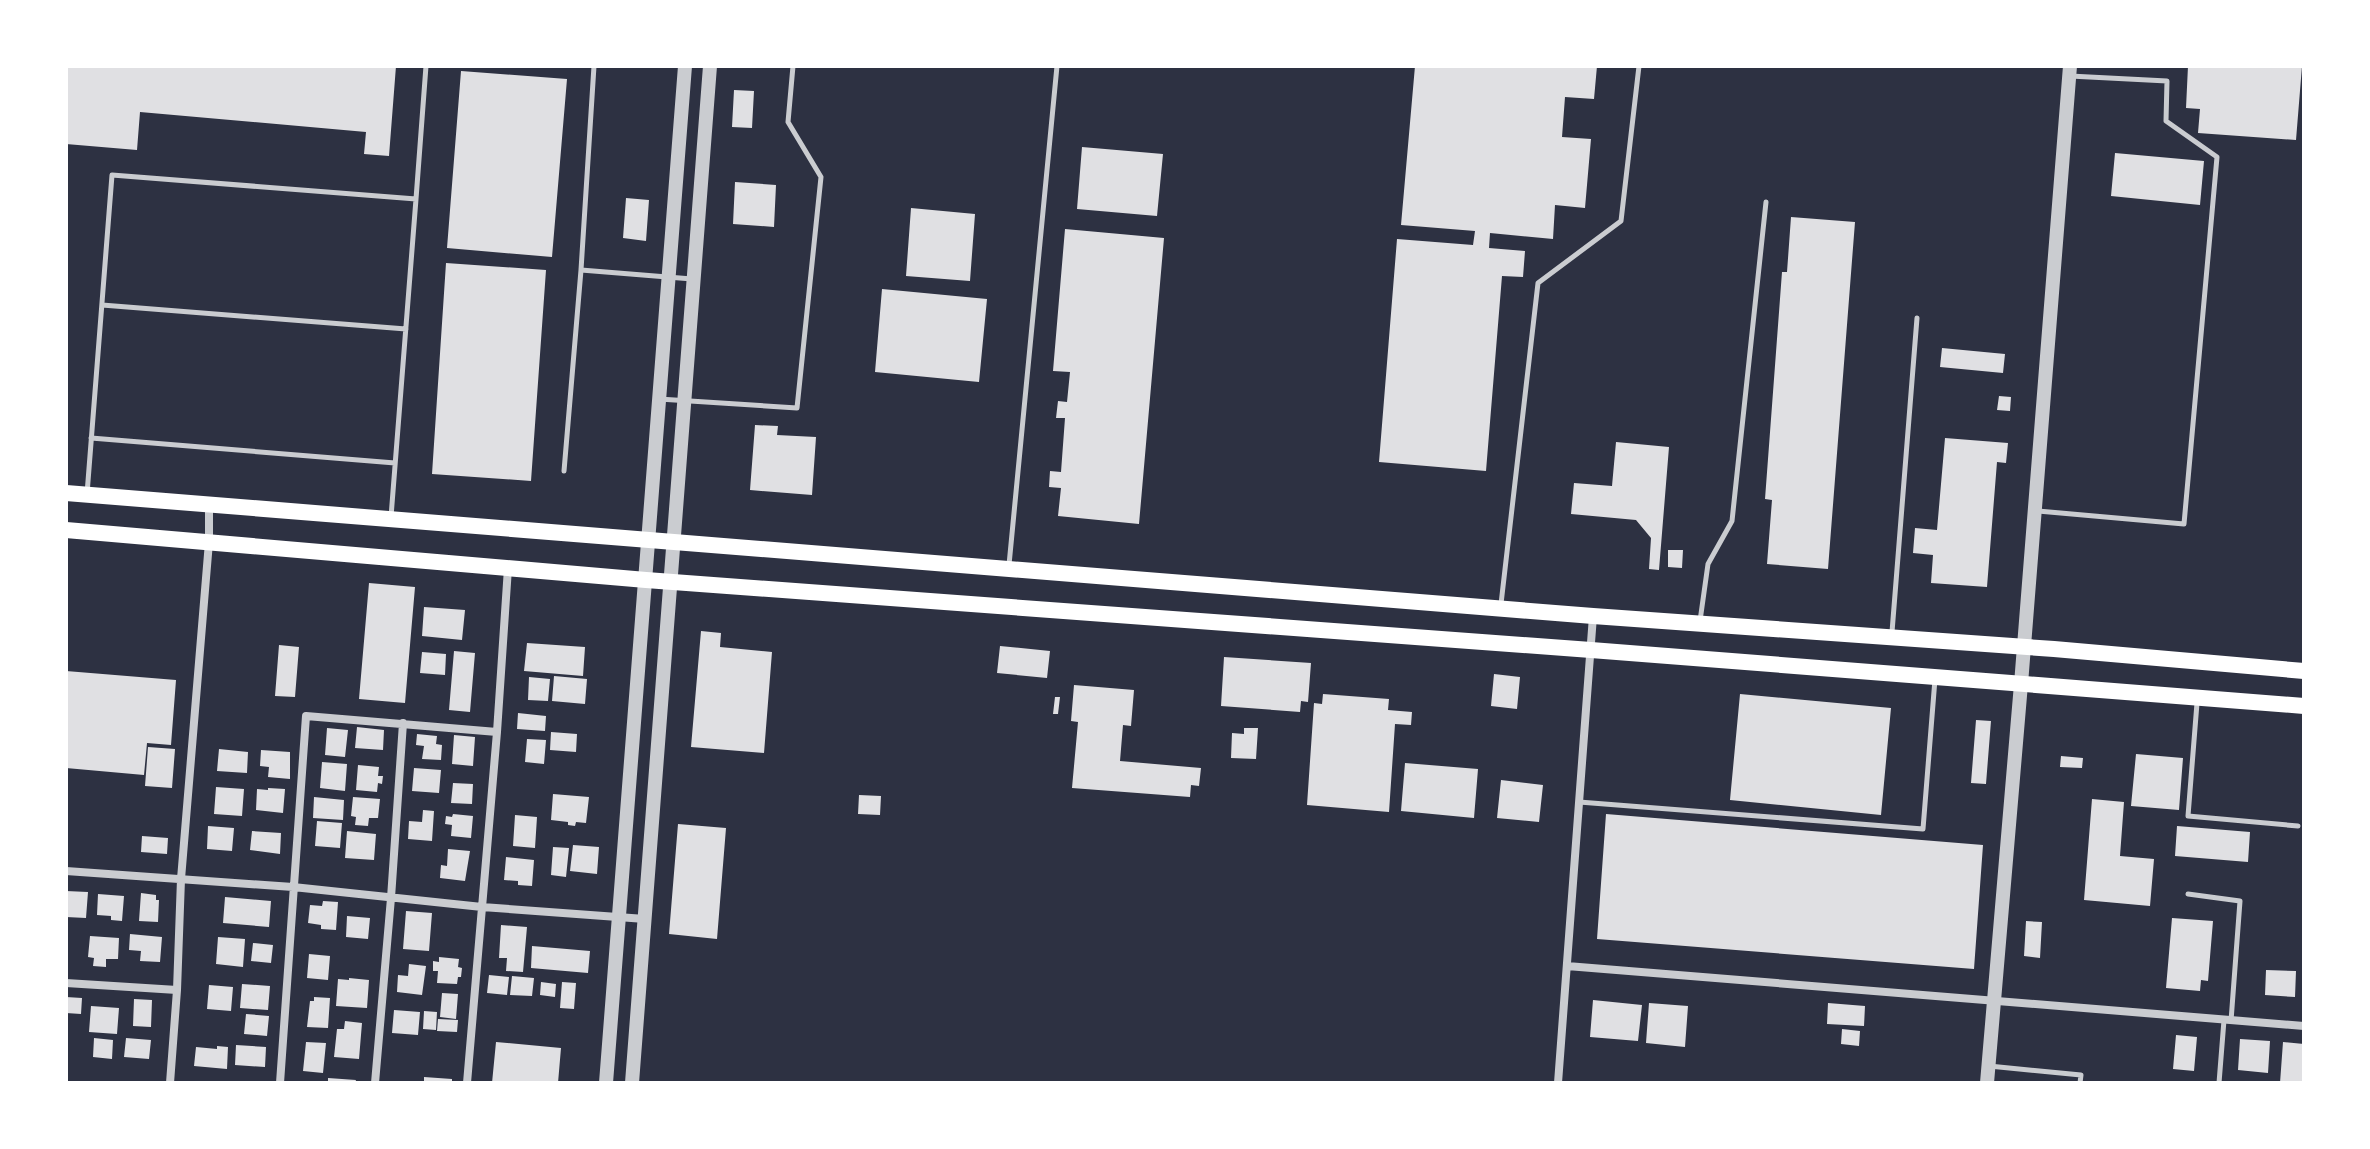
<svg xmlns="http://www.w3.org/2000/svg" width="2370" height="1149" viewBox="0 0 2370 1149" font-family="Cabin,sans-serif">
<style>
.building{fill:#e0e0e3}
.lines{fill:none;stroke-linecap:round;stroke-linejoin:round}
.service{stroke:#caccd0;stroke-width:5}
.minor{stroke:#caccd0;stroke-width:8}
.tertiary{stroke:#caccd0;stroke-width:14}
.secondary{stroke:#fff;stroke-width:16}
</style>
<rect width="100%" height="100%" fill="#2d3142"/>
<path class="building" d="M66,66H396L389,156L364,154L366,132L140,112L137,150L66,144Z
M1415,66H1597L1594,99L1565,97L1562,137L1591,139L1585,208L1555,205L1553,239L1490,233L1489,248L1525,251L1523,277L1502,276L1486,471L1379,462L1397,239L1473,245L1475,231L1401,225Z
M2188,66H2302L2296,140L2198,133L2200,109L2186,108Z
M461,71L567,79L552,257L447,248Z
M734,90L754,91L752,128L732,127Z
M1082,147L1163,154L1157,216L1077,209Z
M2115,153L2204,161L2200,205L2111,196Z
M735,182L776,185L774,227L733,224Z
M626,198L649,200L646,241L623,238Z
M911,208L975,214L970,281L906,276Z
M1791,217L1855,222L1828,569L1767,564L1772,500L1765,499L1782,272H1787Z
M1065,229L1164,238L1139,524L1058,516L1061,488L1049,487L1050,471L1061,472L1065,418H1056L1058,401L1067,402L1070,372L1053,371Z
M446,263L546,270L531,481L432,474Z
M882,289L987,299L979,382L875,372Z
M1942,348L2005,354L2003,373L1940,367Z
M1999,396L2011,397L2010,411L1997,410Z
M755,425L778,426L777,435L816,437L812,495L750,490Z
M1945,438L2008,443L2006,463L1997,462L1987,587L1931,583L1933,555L1913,553L1915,528L1937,530Z
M1616,442L1669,447L1659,570L1649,569L1651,538L1636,520L1571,514L1574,483L1612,486Z
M1668,550H1683L1682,568L1668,567Z
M369,583L415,587L405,703L359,699Z
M424,607L465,610L462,640L422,636Z
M701,631L721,633L720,647L772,652L764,753L691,747Z
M527,643L585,647L583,676L524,671Z
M279,645L299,647L295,697L275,696Z
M1000,646L1050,651L1047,678L997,673Z
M454,651L475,653L470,712L449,710Z
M422,652L446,654L445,675L420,673Z
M1224,657L1311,663L1308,702L1301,701L1300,712L1221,706Z
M66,671L176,680L171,745L147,743L144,775L66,768Z
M1494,674L1520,677L1517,709L1491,706Z
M554,676L587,679L585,704L552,701Z
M529,677L550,679L548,701L528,700Z
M1074,685L1134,690L1131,726L1123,725L1120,761L1201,768L1199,786L1191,785L1190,797L1072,788L1078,722L1071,721Z
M1323,694L1389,699L1388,710L1412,712L1411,725L1395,724L1389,812L1307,805L1314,703L1322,704Z
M1740,694L1891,708L1881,815L1730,800Z
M1055,697H1060L1058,714H1053Z
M518,713L546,716L545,731L517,729Z
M1976,720L1991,721L1986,784L1971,783Z
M357,727L384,730L383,750L355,748Z
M327,728L348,730L345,757L325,755Z
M1244,728H1258L1256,759L1231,758L1232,733L1244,734Z
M551,732L577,734L576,752L550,750Z
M417,734L437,736L436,744L442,745L441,760L422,759L424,746L416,745Z
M454,735L475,737L473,766L452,764Z
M527,739L546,740L544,764L525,762Z
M148,747L175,749L172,788L145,786Z
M219,749L248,752L247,773L217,771Z
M261,750L290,752V779L268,777L269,767L260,766Z
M2136,754L2183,758L2179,810L2131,806Z
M2061,756L2083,758L2082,768L2060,767Z
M322,762L347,764L345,791L320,788Z
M1405,763L1478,769L1474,818L1401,811Z
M358,765L379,767L378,776H383L382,784L378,783L377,792L356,790Z
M414,768L441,770L439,793L412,791Z
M1501,780L1543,785L1539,822L1497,818Z
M453,783L473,784L472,804L451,803Z
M216,787L244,789L242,816L214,814Z
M268,788L285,789L283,813L256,810L257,789L268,790Z
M553,794L589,797L586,823L576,822L575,826L568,825V822L551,820Z
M859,795L881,796L880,815L858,814Z
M314,797L344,800L343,820L313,818Z
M353,797L380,799L378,818H369L368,826L355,825L356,817L351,816Z
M2092,799L2124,802L2120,856L2154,859L2150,906L2084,900Z
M423,810L434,811L432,841L408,839L409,821L422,822Z
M453,814L473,816L471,838L451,836L452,825L445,824L446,816L452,817Z
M1606,814L1983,845L1974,969L1597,939Z
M515,815L537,817L535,848L513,846Z
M317,821L342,823L340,848L315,846Z
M678,824L726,828L717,939L669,934Z
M208,826L234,828L232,851L207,849Z
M2177,826L2250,832L2248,862L2175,856Z
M252,831L281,833L280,854L250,850Z
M347,831L376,834L374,860L345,858Z
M142,836L168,838L167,854L141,852Z
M573,845L599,847L597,874L570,871Z
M553,847L569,848L566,877L551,875Z
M448,849L470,851L465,881L440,878L441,865L447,866Z
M506,857L534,860L532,886L518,885V881L504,880Z
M66,891L88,892L86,918L66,917Z
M141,893L156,895V900H159L158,922L139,921Z
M98,894L124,896L122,921L111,920V916L97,915Z
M225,897L271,901L269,927L223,923Z
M323,901L338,902L336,930L321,929V925L308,923L310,905L322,906Z
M406,911L432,913L429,951L403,949Z
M347,916L370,918L368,939L346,937Z
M2172,918L2213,921L2208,981L2201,980L2200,991L2166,988Z
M2026,921L2042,922L2040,958L2024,956Z
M501,925L527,927L523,972L506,971L507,958H499Z
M130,934L162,937L160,962L140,961L141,951L129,950Z
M90,936L119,938L118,959H106V967L93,966L94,958L88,957Z
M218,937L245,939L243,967L216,964Z
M253,943L273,945L271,963L251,961Z
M532,946L590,951L588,973L531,968Z
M309,954L330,956L328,980L307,978Z
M439,957L459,959L458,967L462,968L461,977H458L457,984L437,983L438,971H433V961L439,962Z
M409,964L426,966L422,995L397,992L398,975L408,976Z
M2266,970L2296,971L2295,997L2265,995Z
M489,975L509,977L507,995L487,993Z
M512,976L534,978L532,996L510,995Z
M349,978L369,980L367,1008L336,1006L338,979L349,980Z
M541,982L556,984L555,997L540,995Z
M562,982L576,983L574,1009L560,1008Z
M242,984L270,986L268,1010L240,1008Z
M209,985L233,987L231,1011L207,1009Z
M442,993L458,994L456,1019L440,1017Z
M66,997L82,998L81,1014L66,1013Z
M314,997L330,998L328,1028L307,1027L310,1001H314Z
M134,999L152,1000L151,1027L133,1026Z
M1593,1000L1642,1005L1638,1041L1590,1037Z
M1649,1003L1688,1006L1685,1047L1646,1043Z
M1828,1003L1865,1006L1864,1026L1827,1024Z
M91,1006L119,1008L117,1034L89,1032Z
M394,1010L420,1012L418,1035L392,1033Z
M424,1011L437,1012L436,1030L423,1029Z
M246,1014L269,1016L267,1036L244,1034Z
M438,1019L458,1020L457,1032L437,1031Z
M345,1021L362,1023L359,1059L334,1057L337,1029H344Z
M1842,1029L1860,1031L1859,1046L1841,1044Z
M2176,1035L2197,1037L2194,1071L2173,1069Z
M94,1038L113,1040L112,1059L93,1057Z
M126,1038L151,1040L149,1059L124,1057Z
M2240,1039L2270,1041L2268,1073L2238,1070Z
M306,1042L326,1043L323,1073L303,1071Z
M496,1042L561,1048L558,1083H492Z
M2283,1042L2304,1044V1083H2280Z
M236,1045L266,1047L265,1067L235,1065Z
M217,1046L228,1047L227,1069L194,1066L196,1047L217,1049Z
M424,1077L452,1079V1083H424Z
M328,1078L356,1080L355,1083H328Z"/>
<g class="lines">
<path class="service" d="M581,270L692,279
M102,305L406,329
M659,399L797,408L821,177L788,122L793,66
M91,438L395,463
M564,471L581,270L594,66
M87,494L112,175L416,199L426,66
M2038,511L2184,524L2217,157L2166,121L2167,81L2070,76
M391,517L416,199
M1009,565L1057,66
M1501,604L1538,283L1621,221L1639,66
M1700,621L1708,564L1732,521L1766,202
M1892,632L1917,318
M2197,703L2188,816L2298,826
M1579,802L1923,829L1935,679
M2188,894L2240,901L2231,1021
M1989,1066L2081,1075L2080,1083
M2219,1083L2224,1020"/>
<path class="minor" d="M66,871L293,887L482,907L645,919
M1567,966L2304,1026
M66,983L177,990
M170,1083L177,990L181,879L209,542V505
M280,1083L306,716L497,732
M375,1083L391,898L403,723
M467,1083L497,732L508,568
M1558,1083L1593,616"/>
<path class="tertiary" d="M606,1083L685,66
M632,1083L710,66
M1987,1083L2021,684L2070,66"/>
<path class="secondary" d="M66,493L1593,616L2054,649L2304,671
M66,530L646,580L1591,650L2304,706"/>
</g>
<rect width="2370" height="1149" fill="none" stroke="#ffffff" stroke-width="136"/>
</svg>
